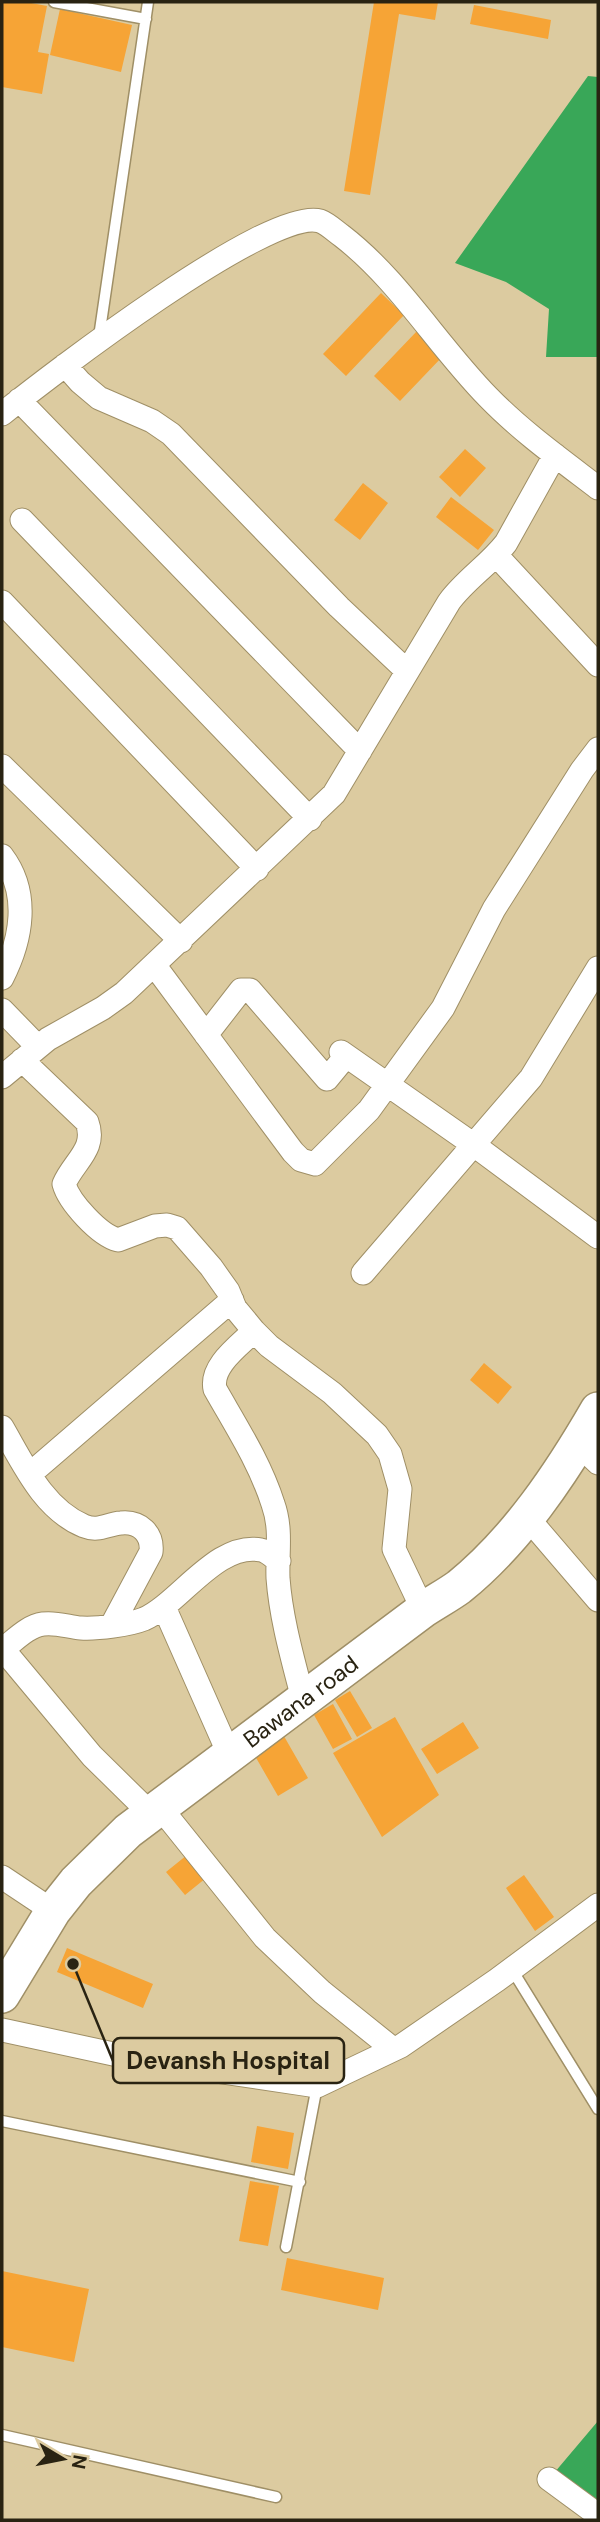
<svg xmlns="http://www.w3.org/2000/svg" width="600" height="2522" viewBox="0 0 600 2522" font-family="'DM Sans',sans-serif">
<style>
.water{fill:#39a758}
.building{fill:#f6a436}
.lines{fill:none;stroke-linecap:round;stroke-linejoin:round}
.service-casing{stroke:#9f8f66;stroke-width:13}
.minor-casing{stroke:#9f8f66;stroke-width:25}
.primary-casing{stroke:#9f8f66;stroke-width:38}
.service{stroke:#fff;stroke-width:10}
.minor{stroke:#fff;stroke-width:23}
.primary{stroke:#fff;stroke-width:35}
.labels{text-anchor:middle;stroke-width:5;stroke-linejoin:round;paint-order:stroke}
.street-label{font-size:23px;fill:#292312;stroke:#dccba0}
.leader{fill:none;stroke:#292312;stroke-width:2.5}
.callout-dot{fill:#292312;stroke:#dccba0;stroke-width:2.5}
.callout{fill:#dccba0;stroke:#292312;stroke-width:2.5}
.callout-label{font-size:24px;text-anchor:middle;font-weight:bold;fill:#292312}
</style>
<rect width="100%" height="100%" fill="#dccba0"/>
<path class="water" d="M588,76L598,77V357H546L549,309L506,282L455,263Z
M598,2421V2510L549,2479Z"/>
<path class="building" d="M2,2H26L47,6L38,52L49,54L42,94L2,87Z
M374,2H438L435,20L399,14L370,195L344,191Z
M474,5L551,20L548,39L470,24Z
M60,9L132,25L121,72L50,55Z
M381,293L404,315L346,376L323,354Z
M417,331L443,356L400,401L374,376Z
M465,449L486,468L460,497L439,477Z
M363,483L388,503L360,540L334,520Z
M451,497L494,530L478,550L436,517Z
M484,1363L512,1387L498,1404L470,1380Z
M350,1691L372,1728L357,1737L335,1700Z
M333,1704L352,1739L333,1749L314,1715Z
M395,1717L439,1795L382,1837L333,1753Z
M463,1722L479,1748L437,1774L421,1749Z
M281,1731L308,1778L278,1796L251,1749Z
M187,1855L206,1878L185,1895L166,1872Z
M524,1875L554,1917L535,1931L506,1888Z
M67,1948L153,1984L143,2008L57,1972Z
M257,2126L294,2133L288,2169L251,2162Z
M250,2181L279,2186L268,2246L239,2241Z
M287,2258L384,2278L378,2310L281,2290Z
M2,2271L89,2289L74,2362L2,2347Z"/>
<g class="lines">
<g class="service-casing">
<path id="service" d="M54,2L146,19
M99,337L148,2
M511,1968L598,2109
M2,2121L300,2182
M286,2247L317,2086
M2,2435L276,2497"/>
</g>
<g class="minor-casing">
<path id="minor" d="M65,365L80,382L99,398L152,421L171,434L339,607L407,671
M19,400L360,751
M2,414C48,377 270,206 320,221C328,224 335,231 342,236C399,280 437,345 488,397C521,431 560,459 598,488
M22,520L310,819
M496,555L598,665
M2,602L257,869
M2,766L181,941
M2,856C30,893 22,939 2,978
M155,966L293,1152L301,1160L315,1164L369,1110L443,1008L494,909L582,770L598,749
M2,1010L38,1047
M206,1035L241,990H250L327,1079L346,1056
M341,1052L474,1145L598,1237
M22,1060L87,1122C97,1149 74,1161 64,1184C69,1202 99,1235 118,1240L155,1226L167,1225L177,1228L211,1267L228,1291L235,1308L254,1331L269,1346L332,1393L377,1435L390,1454L400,1489L394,1549L423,1610
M2,1077L48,1039L103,1008L124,993L334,794L449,602C465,580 489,565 506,543L555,455
M363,1273L531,1078L598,968
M254,1331C239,1346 210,1366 215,1389C236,1426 260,1463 273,1504C282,1529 277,1553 278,1578C281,1619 293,1660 303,1699
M2,1427C23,1463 43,1509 84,1526C99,1532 107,1524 121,1523C140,1521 153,1534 151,1552L112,1625
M578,1444L598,1463
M30,1474L232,1300
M526,1516L598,1600
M164,1607L229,1754
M2,1648L92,1756L150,1813
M3,1649C15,1640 28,1626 43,1624C56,1622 69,1627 81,1628C97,1629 129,1625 144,1619C180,1603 217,1541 261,1550C267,1551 273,1557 279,1561
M159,1806L265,1938L322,1992L393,2049
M2,1877L53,1911
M2,2030L141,2060L317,2086L401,2046L497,1980L598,1905
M549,2479L598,2515"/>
</g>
<g class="primary-casing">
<g id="primary">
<path id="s1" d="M2,1995L53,1911L76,1882L128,1831L423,1610C435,1602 448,1595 459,1587C517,1540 561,1474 598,1410"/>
</g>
</g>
<use href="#service" class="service"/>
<use href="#minor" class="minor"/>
<use href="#primary" class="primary"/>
</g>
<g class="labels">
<g class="street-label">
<text dy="8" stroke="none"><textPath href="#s1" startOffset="424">Bawana road</textPath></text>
</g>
</g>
<path class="leader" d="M73 1964L113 2061"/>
<circle class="callout-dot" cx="73" cy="1964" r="7"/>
<rect class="callout" x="113" y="2038" width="231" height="45" rx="7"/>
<g class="callout-label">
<text x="228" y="2069">Devansh Hospital</text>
</g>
<rect width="600" height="2522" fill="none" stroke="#292312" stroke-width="7"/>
<g transform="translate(63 2459) rotate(100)" stroke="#dccba0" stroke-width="5" paint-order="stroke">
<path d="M0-5L12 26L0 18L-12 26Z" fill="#292312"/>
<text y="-10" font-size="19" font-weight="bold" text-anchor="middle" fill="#292312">N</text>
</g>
</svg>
